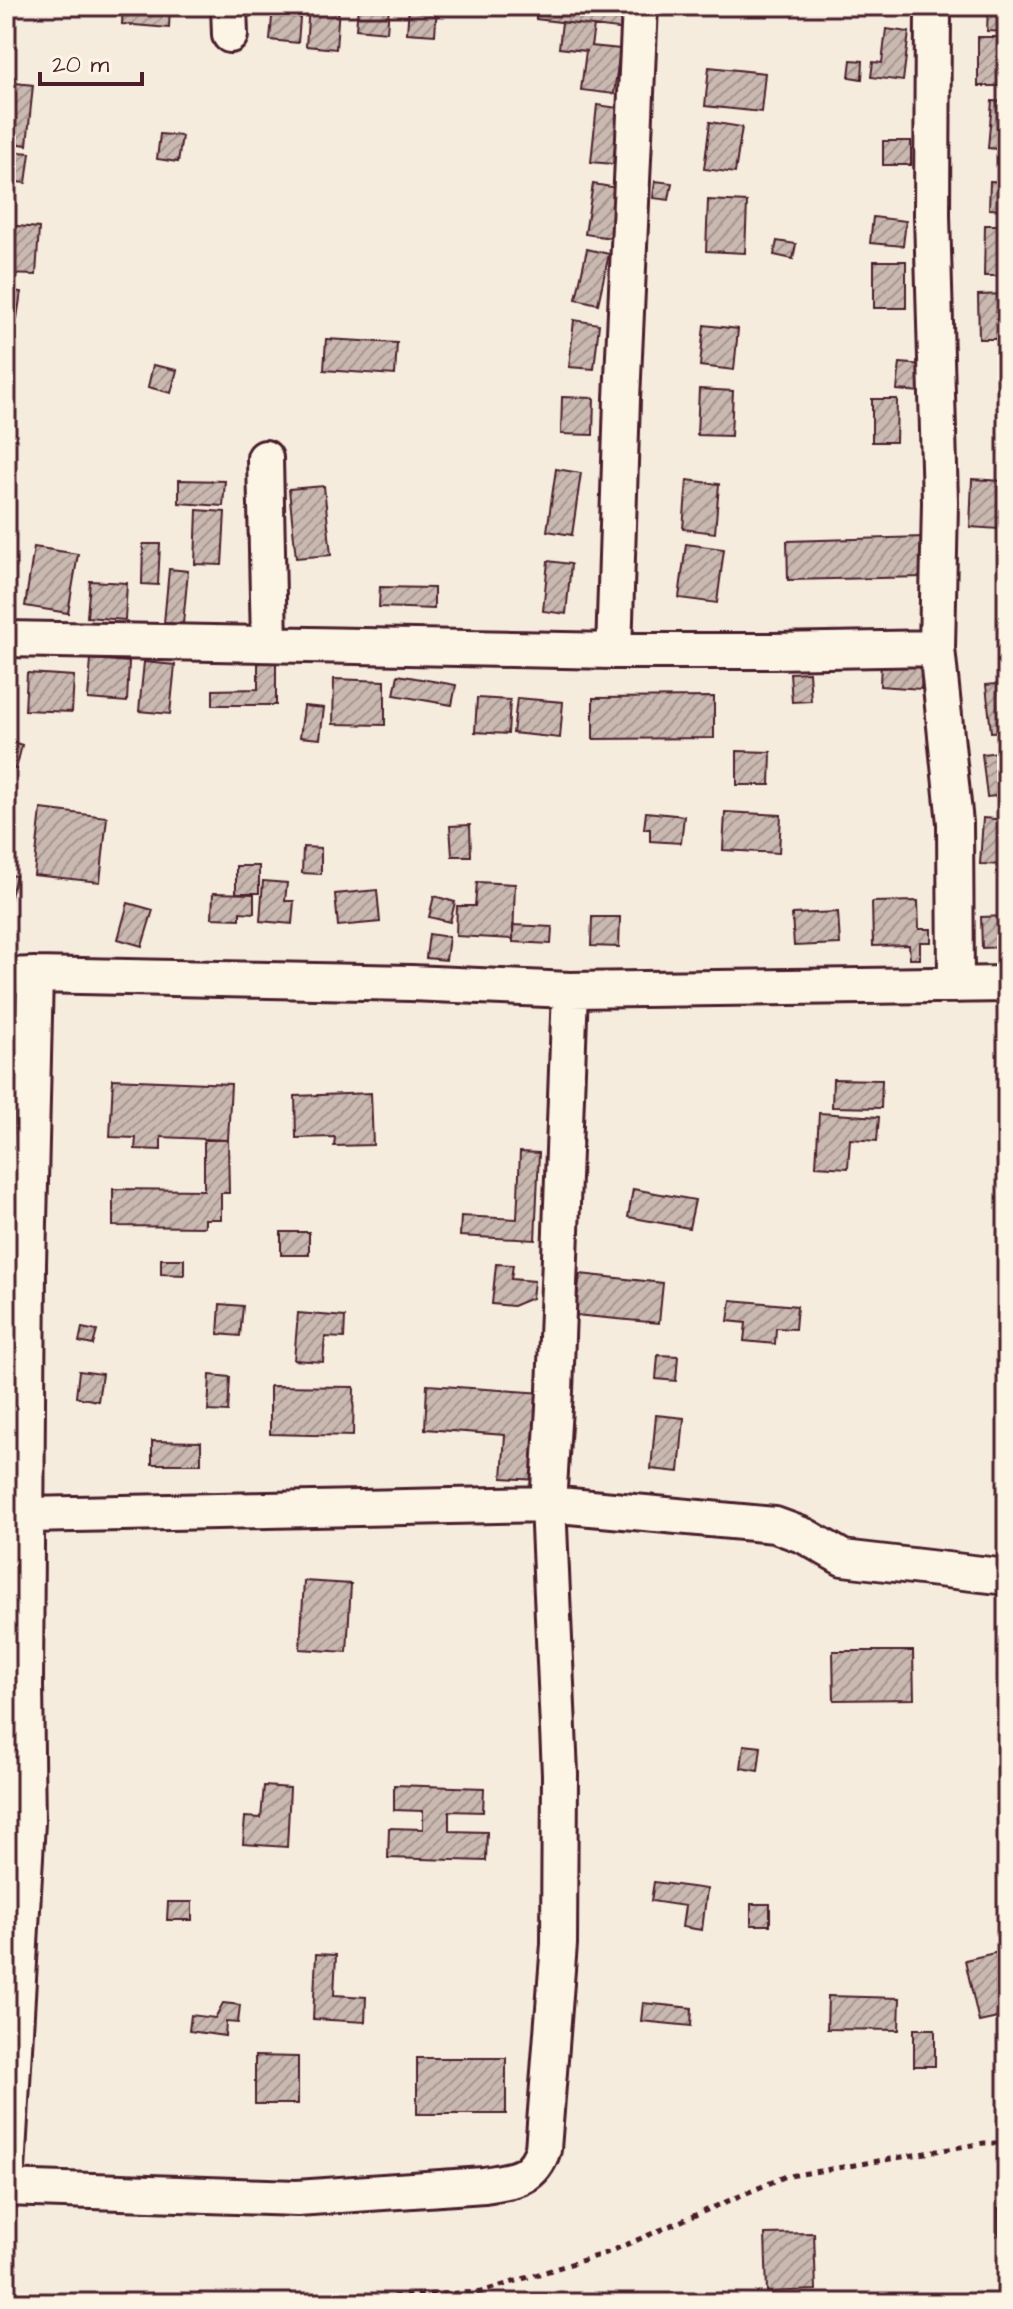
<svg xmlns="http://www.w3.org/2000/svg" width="1013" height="2309" viewBox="0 0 1013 2309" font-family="'Architects Daughter',sans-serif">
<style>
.building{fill:url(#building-hatch);stroke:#4a1f2b;stroke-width:2}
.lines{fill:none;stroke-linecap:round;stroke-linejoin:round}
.minor-casing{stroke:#4a1f2b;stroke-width:40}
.path{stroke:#4a1f2b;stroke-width:5;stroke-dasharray:6 6;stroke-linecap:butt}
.minor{stroke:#fcf5e5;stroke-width:34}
</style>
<defs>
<pattern id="building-hatch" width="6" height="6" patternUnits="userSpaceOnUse" patternTransform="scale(2)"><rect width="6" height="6" fill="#cab9b1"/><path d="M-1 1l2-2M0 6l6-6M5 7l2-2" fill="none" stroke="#a69690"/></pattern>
</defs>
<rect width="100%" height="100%" fill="#f5ecde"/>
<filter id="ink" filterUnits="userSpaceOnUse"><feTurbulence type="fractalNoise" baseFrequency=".0125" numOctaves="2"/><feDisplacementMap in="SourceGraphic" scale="16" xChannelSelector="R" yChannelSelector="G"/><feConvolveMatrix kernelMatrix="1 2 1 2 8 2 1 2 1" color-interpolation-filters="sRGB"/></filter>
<g filter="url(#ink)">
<path class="building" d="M123,6H170L169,28L122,24Z
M273,6H301L298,43L270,40Z
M309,6H339L336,49L306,46Z
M358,6H389L387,32L356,29Z
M409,6H437L435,35L407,33Z
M537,6H629L626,30L536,19Z
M988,6H1007V32L987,31Z
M562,22L594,26L591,46L620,49L614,94L581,90L586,51L559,48Z
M886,29L909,32L903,81L871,77L873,62L882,63Z
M978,37H1007V86H978Z
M851,60L863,61L862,79L849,77Z
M709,67L765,73L761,112L705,106Z
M6,82L33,85L27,145L6,142Z
M992,101L1007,102V150L988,148Z
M597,105L619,108L613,164L591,162Z
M710,122L742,127L735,173L704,169Z
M160,134L182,136L178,162L157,159Z
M883,141H911V165H883Z
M6,151L30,153L26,183L6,181Z
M655,181L672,183L669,200L653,198Z
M990,181L1007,182V210L989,209Z
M593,184L618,188L611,238L585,234Z
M708,200L747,202L745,253L706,251Z
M873,217L906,221L903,246L870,243Z
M6,225L39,228L36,275L6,274Z
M985,225H1007V276H984Z
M777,241L796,244L793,259L774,255Z
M587,249L609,254L598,304L576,299Z
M874,261H906V308H874Z
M6,290L21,292L17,318L6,316Z
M1006,294L1007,339H979L978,295Z
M574,320L599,324L594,369L569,367Z
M704,325L738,329L734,370L700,366Z
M326,339L397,343L395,375L324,370Z
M900,363L923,365L921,392L897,390Z
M153,365L177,370L171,393L148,387Z
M699,389L733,391L731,436L697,435Z
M562,397L594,398L593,435L561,434Z
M872,399H897L896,442H872Z
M556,469L581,473L572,535L547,531Z
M972,479L1002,481L999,529L970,527Z
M179,480L225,481L223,506L179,503Z
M687,480L719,484L715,533L683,529Z
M324,486L331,555L296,558L289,489Z
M197,510L225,512L222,565L195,564Z
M923,537L924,577L788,580L787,541Z
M143,544H160L158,585L142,584Z
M686,544L724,549L717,603L679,598Z
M34,547L78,554L68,613L25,606Z
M548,561L571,564L566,614L543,611Z
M169,569L188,571L183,624L164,623Z
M90,581L127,583L125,620L87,617Z
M380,587L434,588V609L379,607Z
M91,659L129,662L127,702L88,699Z
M881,660L923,662L921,689L880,686Z
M144,662L175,665L170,714L139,711Z
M258,663H276V705H213V690L258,689Z
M809,672L811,701L792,702L790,673Z
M27,673L74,676L72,712L25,710Z
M398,675L456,685L452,705L394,695Z
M334,679L385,681V725L333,724Z
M1007,683V731L991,732L986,685Z
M714,697V738L593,739V698Z
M477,698L510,700L508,734L475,732Z
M517,698L563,702L560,738L513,733Z
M304,706L324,708L320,739L300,737Z
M6,740L22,745L16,769L6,767Z
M737,751L771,752L770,785H737Z
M1007,751V795L987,797L982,754Z
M41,809L107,817L100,882L34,875Z
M646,812L684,816L681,843L650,841V829H644Z
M725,812L781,815L779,853L723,850Z
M983,818L1007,820L1006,865L980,864Z
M470,825L471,856H452L450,826Z
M303,847L321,848V874L302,873Z
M236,866H259V893H236Z
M6,874L16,876L6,917Z
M263,881L287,883L285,901H294L292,924L260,921Z
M477,882L515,884L513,939L456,936L457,906H475Z
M377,890L380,922L338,926L335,894Z
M213,893L254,894V913L240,912V919L212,918Z
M434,896L455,902L450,922L429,917Z
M918,901L919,929H931V942H920V959H910L909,945L873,946L872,902Z
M128,903L153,910L142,946L118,939Z
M838,912L840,944L794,946L792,914Z
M1007,916V947L982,948L981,917Z
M592,917H620L619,947L591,946Z
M513,925L552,927L551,944L513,942Z
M429,934L449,937L446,960L426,958Z
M113,1079L231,1084L228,1140L161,1137V1150L135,1149L136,1138L110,1137Z
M833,1079L882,1080L881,1108L832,1107Z
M371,1093L373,1145L334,1146L335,1137L296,1138L295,1096Z
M819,1113L879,1117L877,1141L850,1139L848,1168L816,1166Z
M204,1140H228L229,1193H221V1219H205V1227L113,1226V1189L204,1190Z
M520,1152L539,1153L535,1240L460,1236L461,1216L517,1219Z
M633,1189L695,1200L689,1228L628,1217Z
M281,1232H309V1255H281Z
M161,1259H184V1275L161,1274Z
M496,1264L513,1265L511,1279L534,1281L532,1298L513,1306L492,1304Z
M580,1274L663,1283L659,1323L575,1315Z
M731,1300L797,1306L795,1329L776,1328L775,1344L744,1341L746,1323L728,1321Z
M220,1304L243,1306L240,1336L218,1334Z
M298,1313L345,1317L344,1338L325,1337L323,1362L294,1360Z
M82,1328L97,1331L93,1345L79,1342Z
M658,1355L678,1356L676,1381L656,1379Z
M79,1371L102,1374L98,1401L76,1397Z
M210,1375L230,1377L228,1412L208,1411Z
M427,1385L544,1393L539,1480L502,1478L505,1435L425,1429Z
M270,1386L354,1387L353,1436L270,1434Z
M656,1415L684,1418L679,1472L651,1469Z
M152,1441L201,1442V1464H152Z
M304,1581L351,1584L347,1652L300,1649Z
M833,1651H913L914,1699L834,1700Z
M744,1745L761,1747L758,1771L741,1768Z
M394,1785L484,1788L483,1812L449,1811V1831L487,1832L486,1861L388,1858L389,1828L423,1829V1811L394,1810Z
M264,1786L290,1788L287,1847L243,1844L245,1817L261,1818Z
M654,1882L707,1889L702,1930L682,1927L685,1906L651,1901Z
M168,1902H192V1920H167Z
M751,1904H770V1925H751Z
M1007,1950V2016L979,2022L965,1960Z
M316,1954L336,1955L334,1995L366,1997L365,2022L313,2019Z
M828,1996L900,1998L899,2030L827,2029Z
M223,2003L240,2005L238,2023L226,2022L225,2036L189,2031L191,2015L215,2018Z
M643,2003L692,2008L691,2026L641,2021Z
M914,2029H935V2066H914Z
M255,2056L298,2057V2104H255Z
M417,2058H506V2114H417Z
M998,2209H1007V2231L999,2235Z
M814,2233L816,2290L767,2292L765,2234Z"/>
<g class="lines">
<g class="minor-casing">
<path id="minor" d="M229,6L230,35
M933,6L932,215L940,502L937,648L955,823L956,985
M265,458L269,643
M6,639L614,651H772L937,648
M614,651L622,399L640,6
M35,975L28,1264L25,1685L27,1822L6,2188L297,2198L484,2185C513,2180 533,2180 543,2149L559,1944L560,1774L548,1504L555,1391L570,990
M6,976L35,975L411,983L570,990L1007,984
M27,1515L548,1504L775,1525L805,1536L843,1558L1007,1577"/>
</g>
<path class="path" d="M261,2303L481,2292L609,2252L784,2177L984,2143H1007"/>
<use href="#minor" class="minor"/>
</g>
</g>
<rect width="1013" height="2309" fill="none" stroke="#fcf5e5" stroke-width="32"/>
<rect x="16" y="16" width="981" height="2277" fill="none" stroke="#4a1f2b" stroke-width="3" filter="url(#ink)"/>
<path d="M40 72v12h102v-12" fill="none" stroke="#4a1f2b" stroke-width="4"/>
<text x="52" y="72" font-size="24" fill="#4a1f2b" stroke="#fcf5e5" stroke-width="6" paint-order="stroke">20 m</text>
</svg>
